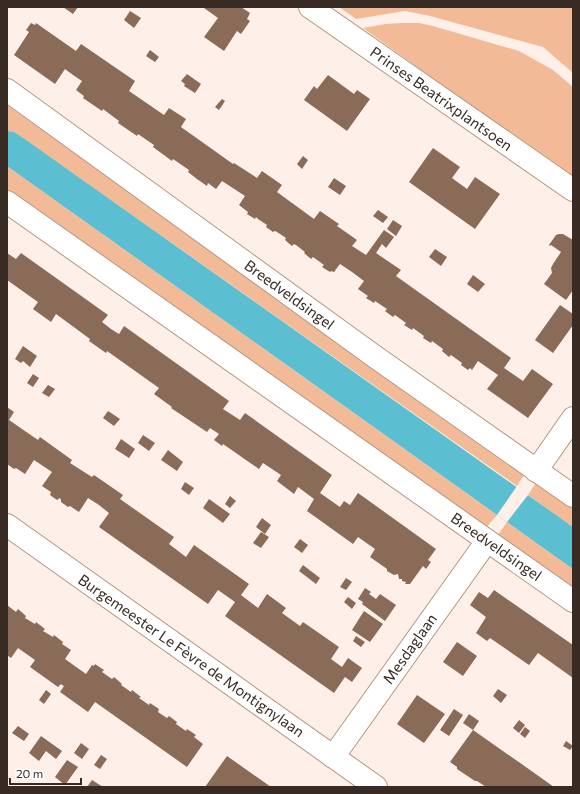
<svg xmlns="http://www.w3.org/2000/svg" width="580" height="794" viewBox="0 0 580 794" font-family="Commissioner,sans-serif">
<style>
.green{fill:#f3ba97}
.water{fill:#5bbed1}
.pier{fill:#fef0e8}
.building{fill:#896b58}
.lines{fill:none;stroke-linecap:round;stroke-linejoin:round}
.street-casing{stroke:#b59581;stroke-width:24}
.street{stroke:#fff;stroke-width:22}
.labels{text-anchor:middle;stroke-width:4;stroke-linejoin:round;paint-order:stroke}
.street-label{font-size:15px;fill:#382b23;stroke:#fff}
</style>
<rect width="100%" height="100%" fill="#fef0e8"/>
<path class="green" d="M339,7H571L573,9V73L543,47L430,16L405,11L356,19Z
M401,23H419L433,26L519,51L553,70L573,87V179L363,28L385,24Z
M7,105L526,472L517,486L14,132L7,131Z
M7,166L497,515L485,529L7,190Z
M537,481L573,506V527L528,495Z
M507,522L573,569V588L498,535Z"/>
<path class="water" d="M7,131L14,132L26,140L573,527V569L7,166Z"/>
<path class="pier" d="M517,486L528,495L507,522L497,515Z"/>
<path class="building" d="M63,7H78L73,14Z
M204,7H241L250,13L247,19L250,21L241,34L237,31L224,51L204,37L218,18L204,8Z
M130,11L141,18L134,28L124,20Z
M31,23L35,25L36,23L76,51L81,44L135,81L129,91L164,115L169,108L186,119L181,127L233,164L234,163L257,178L262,171L282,185L277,192L314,219L320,211L339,224L337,226L357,240L352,246L366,255L384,230L394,237L386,248L382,244L376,253L401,270L396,276L511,358L504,368L523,381L532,369L553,384L528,418L487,389L498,375L478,361L472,370L470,368L468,370L461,365L462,363L451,355L449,357L442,351L443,349L432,341L431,343L423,338L424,336L413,328L412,330L404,325L406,323L395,315L393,317L385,311L387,309L375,301L374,303L366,298L368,296L358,289L364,281L352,272L340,264L334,272L331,271L330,272L322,267L324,265L313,257L311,259L304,253L305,252L296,245L294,244L292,246L285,240L286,238L277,232L275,231L273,232L266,227L267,225L258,219L256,217L255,219L247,214L248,212L239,205L245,196L222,181L216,189L208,183L207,186L197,179L188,172L189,170L173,159L172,161L153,147L154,145L138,134L137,136L118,123L119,121L103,109L102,111L83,98L84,96L76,90L82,81L73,75L65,69L55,84L14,55L29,32L26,30Z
M150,50L159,57L155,62L146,56Z
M187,74L201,84L195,93L184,86L185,84L181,81Z
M328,75L354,94L357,90L370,99L347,131L304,100L314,86L317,89Z
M222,99L225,101L219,110L215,107Z
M433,148L460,167L452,178L467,189L475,177L500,194L475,229L409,182Z
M303,156L308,160L302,169L297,164Z
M334,178L346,186L340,195L328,187Z
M378,210L388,217L383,223L373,216Z
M393,220L402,226L396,236L387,229Z
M559,234H563L573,240V290L566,300L544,284L552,273L551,268L553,264L561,252L551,245L550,246L549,245L556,235Z
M435,249L447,257L441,266L429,257Z
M7,253L16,259L21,253L108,315L102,322L111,329L119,334L124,326L229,401L223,409L240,420L245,413L332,475L320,493L340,507L344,501L350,505L358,493L436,549L428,560L431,562L426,569L423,566L410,584H405L406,582L402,581V579H399L398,574L394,575L387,571V569L370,557L375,549L358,537L353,544L307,511L314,499L298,487L294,494L277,481L281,475L263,463L259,469L223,444L222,446L214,440L219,434L210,428L207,432L171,408L172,407L154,394L159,388L107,351L106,353L89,341L90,339L56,314L51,322L33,309L38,302L7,280Z
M473,275L485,284L478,292L467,284Z
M560,305L573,314V325L553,353L535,340Z
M23,346L37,356L30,367L23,361L21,363L15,359Z
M33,374L39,378L33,387L27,383Z
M48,385L55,389L49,397L42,393Z
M7,407L14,412L9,420L38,440L40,437L72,460L70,463L92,477L94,475L123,495L120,499L174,537L169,544L186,557L194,545L249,584L241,595L258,608L267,594L286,608L282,613L300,626L303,622L339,647L331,659L342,667L348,658L362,668L352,682L345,677L334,693L225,616L235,602L218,590L208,604L99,527L109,513L99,505L88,498L79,512L70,506L68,507L61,502V500L60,498L57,500L50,495L51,492L42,486L52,472L34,460L25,474L16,468L14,469L7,464Z
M108,411L120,419L114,426L103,418Z
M143,435L155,443L149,451L138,443Z
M121,439L135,449L129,458L115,449Z
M168,450L183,462L177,471L161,460Z
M185,482L194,488L189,495L181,489Z
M230,496L236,501L230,508L225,504Z
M209,499L230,514L223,523L203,508Z
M262,518L271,525L265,534L256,527Z
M261,532L269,537L261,548L253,543Z
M300,539L308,545L302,553L294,547Z
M303,565L320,578L316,584L299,571Z
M346,578L352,582L346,590L340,587Z
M365,588L371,592L369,594L376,599L380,594L396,605L385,621L362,604L363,602L358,599Z
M494,590L573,645V678L538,653L529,665L490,638L487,641L476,633L486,617L470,605L479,592L488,598Z
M348,597L356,603L352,609L344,602Z
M7,605L16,612L18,609L26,616L25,618L35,624L36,622L45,629L43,631L53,637L54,635L63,642L62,644L71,650L65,659L86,674L92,665L94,666L95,664L104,670L102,672L112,679L114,677L122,684L121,685L131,692L132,690L141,697L139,698L149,705L150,703L159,709L158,712L167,718L169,716L177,722L176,724L186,731L187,729L196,735L194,737L203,744L187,767L95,702L88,712L60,692L64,686L62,685L61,684L58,687L30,667L35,660L18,648L11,658L7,655Z
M364,611L383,624L370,642L352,630Z
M356,636L365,642L361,647L353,641Z
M457,642L477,656L463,676L443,662Z
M498,689L507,695L501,703L493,696Z
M46,690L51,694L44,704L39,700Z
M417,695L445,714L424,743L397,724Z
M454,709L463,715L449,736L440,730Z
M469,714L479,721L473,730L463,723Z
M519,720L525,725L519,733L513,728Z
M18,726L29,734L24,741L12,733Z
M525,727L530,731L525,738L520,734Z
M473,730L523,765L554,787H486L477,781H475L457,769V767L450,762Z
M41,736L62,751L56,759L46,751L39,761L29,753Z
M566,741L573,746L570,750L563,746Z
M81,743L89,749L82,759L74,753Z
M101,755L107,759L100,769L94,765Z
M227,756L264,782L271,787H205Z
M67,760L78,767L65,785L55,777Z
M92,780L103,787H87Z"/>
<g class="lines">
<g class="street-casing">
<path id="street" d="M310,7L573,190
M7,90L374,356L573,496
M7,202L573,601
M536,471L573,418
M7,525L376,787
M333,757L487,541"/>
</g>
<use href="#street" class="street"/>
</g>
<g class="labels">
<g class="street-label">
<text transform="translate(441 99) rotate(35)" y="5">Prinses Beatrixplantsoen</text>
<text transform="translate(289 295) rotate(36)" y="5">Breedveldsingel</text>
<text transform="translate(496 547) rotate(35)" y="5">Breedveldsingel</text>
<text transform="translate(410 649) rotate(-55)" y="5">Mesdaglaan</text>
<text transform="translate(191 656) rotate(35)" y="5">Burgemeester Le Fèvre de Montignylaan</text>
</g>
</g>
<rect width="580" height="794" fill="none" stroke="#382b23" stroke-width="16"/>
<path d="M10 778v6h71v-6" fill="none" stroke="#382b23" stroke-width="2"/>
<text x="16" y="778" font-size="12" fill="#382b23" stroke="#ffffff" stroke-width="3" paint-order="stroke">20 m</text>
</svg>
